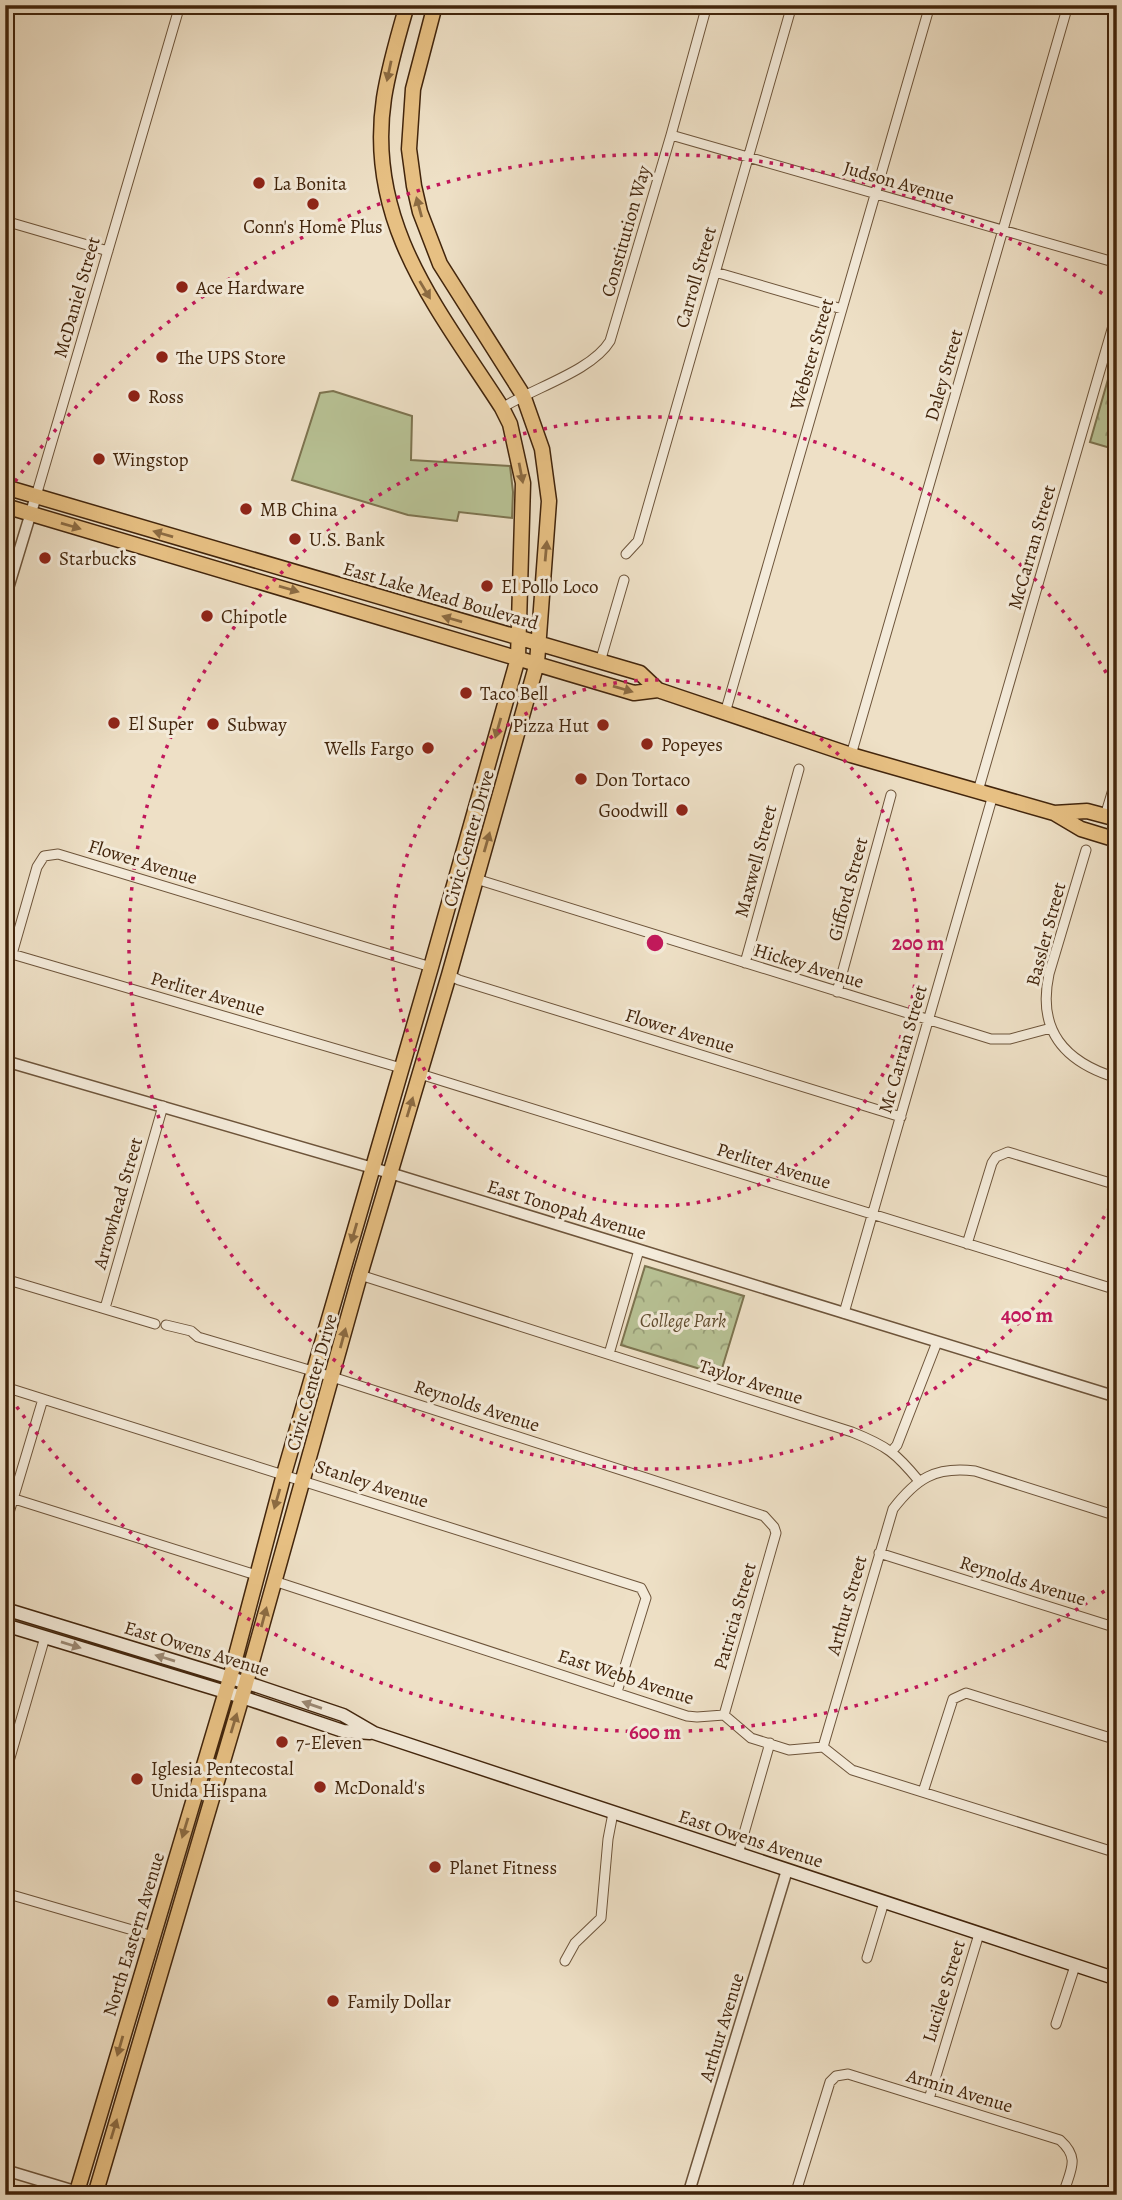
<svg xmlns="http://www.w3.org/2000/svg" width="1122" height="2200" viewBox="0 0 1122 2200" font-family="Alegreya,serif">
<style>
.grass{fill:#b8c295;stroke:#7d7450;stroke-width:2}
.park{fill:url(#park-crowns);stroke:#7d7450;stroke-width:2}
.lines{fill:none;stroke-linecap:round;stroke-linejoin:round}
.minor-casing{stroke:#6d543a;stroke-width:11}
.tertiary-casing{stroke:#6d543a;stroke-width:13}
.secondary-casing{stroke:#42250c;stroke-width:15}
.primary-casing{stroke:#42250c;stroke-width:17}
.minor{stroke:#f4ebda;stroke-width:9}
.tertiary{stroke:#f4ebda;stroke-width:10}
.secondary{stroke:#f4ebda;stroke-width:12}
.primary{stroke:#e7c083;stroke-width:14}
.oneway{fill:#8c6b42}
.oneway2{fill:#9b8873}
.ring{fill:none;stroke:#c2185b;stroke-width:3.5;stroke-dasharray:3.5 7}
.poi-dot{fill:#8f2418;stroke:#f4ebda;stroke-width:2.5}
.labels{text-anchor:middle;stroke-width:6;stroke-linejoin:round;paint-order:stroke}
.street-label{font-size:19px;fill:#42250c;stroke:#f4ebda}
.poi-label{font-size:19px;fill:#42250c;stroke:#f4ebda;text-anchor:start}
.park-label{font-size:19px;font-style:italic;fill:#604c2e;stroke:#f4ebda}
.centre{fill:#c2185b;stroke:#f4ebda;stroke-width:3.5}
.ring-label{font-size:21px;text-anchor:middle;font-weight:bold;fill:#c2185b;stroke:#f4ebda;stroke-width:6;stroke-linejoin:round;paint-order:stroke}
</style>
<defs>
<pattern id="park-crowns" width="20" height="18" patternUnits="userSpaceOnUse" patternTransform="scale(1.75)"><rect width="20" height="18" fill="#b8c295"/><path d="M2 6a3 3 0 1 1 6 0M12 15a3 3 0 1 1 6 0" fill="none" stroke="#979d78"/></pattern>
</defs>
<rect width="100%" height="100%" fill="#eee0c6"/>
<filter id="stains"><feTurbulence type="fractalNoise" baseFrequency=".00286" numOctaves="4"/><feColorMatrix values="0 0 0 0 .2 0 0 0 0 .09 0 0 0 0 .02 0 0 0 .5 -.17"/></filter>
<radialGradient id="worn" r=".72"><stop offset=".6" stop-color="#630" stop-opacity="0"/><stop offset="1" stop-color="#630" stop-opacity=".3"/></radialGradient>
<path class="grass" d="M333,391L412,416L411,460L510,466L513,492L512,518L459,512L457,521L408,515L292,480L320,393Z"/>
<path class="park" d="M1117,348V450L1090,442Z
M645,1266L744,1296L720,1375L621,1345Z"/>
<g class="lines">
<g class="minor-casing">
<path id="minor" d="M671,135L1117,263
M5,221L108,251
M715,272L842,309
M502,408C533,388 592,371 610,341L671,135L707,5
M36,496L180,5
M626,554L638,541L792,5
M600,662L624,580
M725,713L930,5
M851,755L1068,5
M978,791L1117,312
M1105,816L1117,776
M1086,850L1049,974C1037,1030 1064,1062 1117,1078
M476,879L991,1039H1010L1051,1028
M5,952L401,1068
M12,954L37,867L44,856L58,854L431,967
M745,963L799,769
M449,975L459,980L901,1117
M837,992L891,795
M420,1074L1117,1290
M967,1244L992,1163L996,1157L1008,1152L1117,1185
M5,1254L6,1251
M360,1275L852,1432C887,1446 896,1453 919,1481
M5,1279L155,1324
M105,1308L163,1106
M844,1313L993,795
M166,1325L191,1331L198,1337L326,1375L764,1516L774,1527L776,1533L724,1715
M609,1354L639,1250
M5,1387L641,1588L646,1598L617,1692
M892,1451L897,1445L937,1342
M5,1496L256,1575
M5,1526L43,1399
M879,1553L1117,1628
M274,1581L687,1716L697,1717L724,1715L751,1738L789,1750L823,1747L852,1770L1117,1853
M823,1747L893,1509C916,1479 935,1466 975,1471L1117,1516
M5,1775L45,1637
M923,1792L953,1699L966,1693L1117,1740
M738,1854L770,1743
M5,1893L153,1936
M867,1958L884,1902
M565,1961L575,1943L601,1918L608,1839L613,1813
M1056,2024L1075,1966
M929,2099L979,1934
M795,2195L830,2082L836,2076L848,2074L1060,2140C1081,2159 1070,2170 1063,2195"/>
</g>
<g class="tertiary-casing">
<path id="tertiary" d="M5,598L36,496
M5,1061L390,1173L1117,1397
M5,2170L88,2195
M688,2195L787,1870"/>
</g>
<g class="secondary-casing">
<path id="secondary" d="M5,1609L257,1686L343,1715L374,1733L1117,1979
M5,1625L242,1697L343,1731L370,1733"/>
</g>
<g class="primary-casing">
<path id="primary" d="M5,487L640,673L658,690L851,755L1054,813L1081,829L1117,840
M5,506L634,693L658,690
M1054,813L1087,811L1117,819
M76,2195L230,1678L284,1474L431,967L518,658L523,483L510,424L502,408C439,310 365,224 384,98C389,66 398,36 407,5
M95,2195L244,1690L360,1275L449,975L537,663L549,501L542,449L523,395L440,264L420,212L414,186L409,149L413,89L435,5"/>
</g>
<use href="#minor" class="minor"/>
<use href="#tertiary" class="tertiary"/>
<use href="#secondary" class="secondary"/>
<use href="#primary" class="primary"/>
</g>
<defs><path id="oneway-solid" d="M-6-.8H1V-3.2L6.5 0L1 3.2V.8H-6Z" transform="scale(1.75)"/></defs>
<g class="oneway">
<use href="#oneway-solid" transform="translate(389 71) rotate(102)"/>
<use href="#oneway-solid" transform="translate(419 207) rotate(-105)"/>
<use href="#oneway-solid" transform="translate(425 290) rotate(59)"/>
<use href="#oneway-solid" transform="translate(521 473) rotate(79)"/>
<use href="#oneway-solid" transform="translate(71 526) rotate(16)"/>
<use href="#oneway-solid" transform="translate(163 534) rotate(-164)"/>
<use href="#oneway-solid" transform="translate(546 551) rotate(-85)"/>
<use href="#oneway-solid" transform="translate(289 589) rotate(16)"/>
<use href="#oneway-solid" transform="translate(452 619) rotate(-164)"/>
<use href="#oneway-solid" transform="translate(623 689) rotate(16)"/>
<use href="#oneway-solid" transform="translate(498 728) rotate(106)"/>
<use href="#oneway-solid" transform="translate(487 842) rotate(-74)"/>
<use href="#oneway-solid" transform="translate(410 1107) rotate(-73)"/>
<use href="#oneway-solid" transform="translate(354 1233) rotate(106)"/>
<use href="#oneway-solid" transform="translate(343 1338) rotate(-75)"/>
<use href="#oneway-solid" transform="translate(277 1499) rotate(106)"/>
<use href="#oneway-solid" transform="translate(264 1617) rotate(-75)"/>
<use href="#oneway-solid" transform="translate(234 1723) rotate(-73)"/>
<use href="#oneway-solid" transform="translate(185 1828) rotate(107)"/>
<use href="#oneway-solid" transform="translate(120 2046) rotate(106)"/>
<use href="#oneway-solid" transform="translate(114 2129) rotate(-73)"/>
</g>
<g class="oneway2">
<use href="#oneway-solid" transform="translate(71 1645) rotate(17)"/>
<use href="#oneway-solid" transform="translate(165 1658) rotate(-163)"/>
<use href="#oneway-solid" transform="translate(312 1705) rotate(-161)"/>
</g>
<g class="ring">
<circle cx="655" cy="943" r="263"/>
<path d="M1115 1198A526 526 0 1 1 1115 688"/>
<path d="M1113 1585A789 789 0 0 1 9 1396M9 490A789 789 0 0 1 1113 301"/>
</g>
<g class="poi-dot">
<circle cx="259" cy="183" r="7"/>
<circle cx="313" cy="204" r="7"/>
<circle cx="182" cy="287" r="7"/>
<circle cx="162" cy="357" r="7"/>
<circle cx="134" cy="396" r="7"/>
<circle cx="99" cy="459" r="7"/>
<circle cx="246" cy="509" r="7"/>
<circle cx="295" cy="539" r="7"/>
<circle cx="45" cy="558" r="7"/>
<circle cx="487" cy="586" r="7"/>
<circle cx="207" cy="616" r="7"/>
<circle cx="466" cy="693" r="7"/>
<circle cx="114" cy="723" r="7"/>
<circle cx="213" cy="724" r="7"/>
<circle cx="603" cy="725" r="7"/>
<circle cx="647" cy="744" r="7"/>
<circle cx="428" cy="748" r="7"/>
<circle cx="581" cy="779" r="7"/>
<circle cx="682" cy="810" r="7"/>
<circle cx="282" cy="1742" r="7"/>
<circle cx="137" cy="1779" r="7"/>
<circle cx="320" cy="1787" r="7"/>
<circle cx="435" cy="1867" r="7"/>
<circle cx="333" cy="2001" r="7"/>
</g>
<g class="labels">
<g class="street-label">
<text transform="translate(899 182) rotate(16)" y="7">Judson Avenue</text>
<text transform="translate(625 231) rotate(-74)" y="7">Constitution Way</text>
<text transform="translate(695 277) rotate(-74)" y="7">Carroll Street</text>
<text transform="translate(76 297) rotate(-74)" y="7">McDaniel Street</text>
<text transform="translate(811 354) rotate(-74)" y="7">Webster Street</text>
<text transform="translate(943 375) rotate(-74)" y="7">Daley Street</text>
<text transform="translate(1031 547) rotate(-74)" y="7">McCarran Street</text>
<text transform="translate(441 595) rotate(16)" y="7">East Lake Mead Boulevard</text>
<text transform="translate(468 838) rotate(-74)" y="7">Civic Center Drive</text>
<text transform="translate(143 861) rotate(17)" y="7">Flower Avenue</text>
<text transform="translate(755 861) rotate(-75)" y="7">Maxwell Street</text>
<text transform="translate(847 889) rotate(-75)" y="7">Gifford Street</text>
<text transform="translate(1045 934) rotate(-75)" y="7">Bassler Street</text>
<text transform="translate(809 965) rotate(17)" y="7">Hickey Avenue</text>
<text transform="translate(208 993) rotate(16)" y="7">Perliter Avenue</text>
<text transform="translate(680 1030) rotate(17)" y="7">Flower Avenue</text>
<text transform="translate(902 1049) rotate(-74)" y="7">Mc Carran Street</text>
<text transform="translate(774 1165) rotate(17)" y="7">Perliter Avenue</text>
<text transform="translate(117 1203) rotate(-74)" y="7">Arrowhead Street</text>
<text transform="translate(567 1209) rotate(17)" y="7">East Tonopah Avenue</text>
<text transform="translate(751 1381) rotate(18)" y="7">Taylor Avenue</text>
<text transform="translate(311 1382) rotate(-74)" y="7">Civic Center Drive</text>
<text transform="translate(477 1405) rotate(18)" y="7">Reynolds Avenue</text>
<text transform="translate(372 1483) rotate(18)" y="7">Stanley Avenue</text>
<text transform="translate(1023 1580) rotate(17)" y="7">Reynolds Avenue</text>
<text transform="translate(846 1605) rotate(-74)" y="7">Arthur Street</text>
<text transform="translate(734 1616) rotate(-74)" y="7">Patricia Street</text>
<text transform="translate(197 1648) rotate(17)" y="7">East Owens Avenue</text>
<text transform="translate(626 1676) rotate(18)" y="7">East Webb Avenue</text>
<text transform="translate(751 1838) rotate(18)" y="7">East Owens Avenue</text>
<text transform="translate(133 1934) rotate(-73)" y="7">North Eastern Avenue</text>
<text transform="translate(943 1991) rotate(-73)" y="7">Lucilee Street</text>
<text transform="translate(721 2027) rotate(-73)" y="7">Arthur Avenue</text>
<text transform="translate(960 2090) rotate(17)" y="7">Armin Avenue</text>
</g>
<g class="poi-label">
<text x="273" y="190">La Bonita</text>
<text x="313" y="233" text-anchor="middle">Conn's Home Plus</text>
<text x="196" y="294">Ace Hardware</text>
<text x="176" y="364">The UPS Store</text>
<text x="148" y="403">Ross</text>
<text x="113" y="466">Wingstop</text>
<text x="260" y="516">MB China</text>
<text x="309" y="546">U.S. Bank</text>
<text x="59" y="565">Starbucks</text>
<text x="501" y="593">El Pollo Loco</text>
<text x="221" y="623">Chipotle</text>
<text x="480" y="700">Taco Bell</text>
<text x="128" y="730">El Super</text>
<text x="227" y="731">Subway</text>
<text x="589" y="732" text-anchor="end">Pizza Hut</text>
<text x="661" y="751">Popeyes</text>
<text x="414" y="755" text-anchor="end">Wells Fargo</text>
<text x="595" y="786">Don Tortaco</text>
<text x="668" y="817" text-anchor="end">Goodwill</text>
<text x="296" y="1749">7-Eleven</text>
<text x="151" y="1775">Iglesia Pentecostal<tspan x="151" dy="22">Unida Hispana</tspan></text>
<text x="334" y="1794">McDonald's</text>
<text x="449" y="1874">Planet Fitness</text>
<text x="347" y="2008">Family Dollar</text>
</g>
<g class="park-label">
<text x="683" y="1327">College Park</text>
</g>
</g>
<circle cx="655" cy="943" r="10" class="centre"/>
<g class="ring-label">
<text x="918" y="950">200 m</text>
<text x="1027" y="1322">400 m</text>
<text x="655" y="1739">600 m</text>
</g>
<rect width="1122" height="2200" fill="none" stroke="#eee0c6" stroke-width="28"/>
<rect x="7" y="7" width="1108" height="2186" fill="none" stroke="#42250c" stroke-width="3.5"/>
<rect x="14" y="14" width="1094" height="2172" fill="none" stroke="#42250c" stroke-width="2"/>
<rect width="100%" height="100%" filter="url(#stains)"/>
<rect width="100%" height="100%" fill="url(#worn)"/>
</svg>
